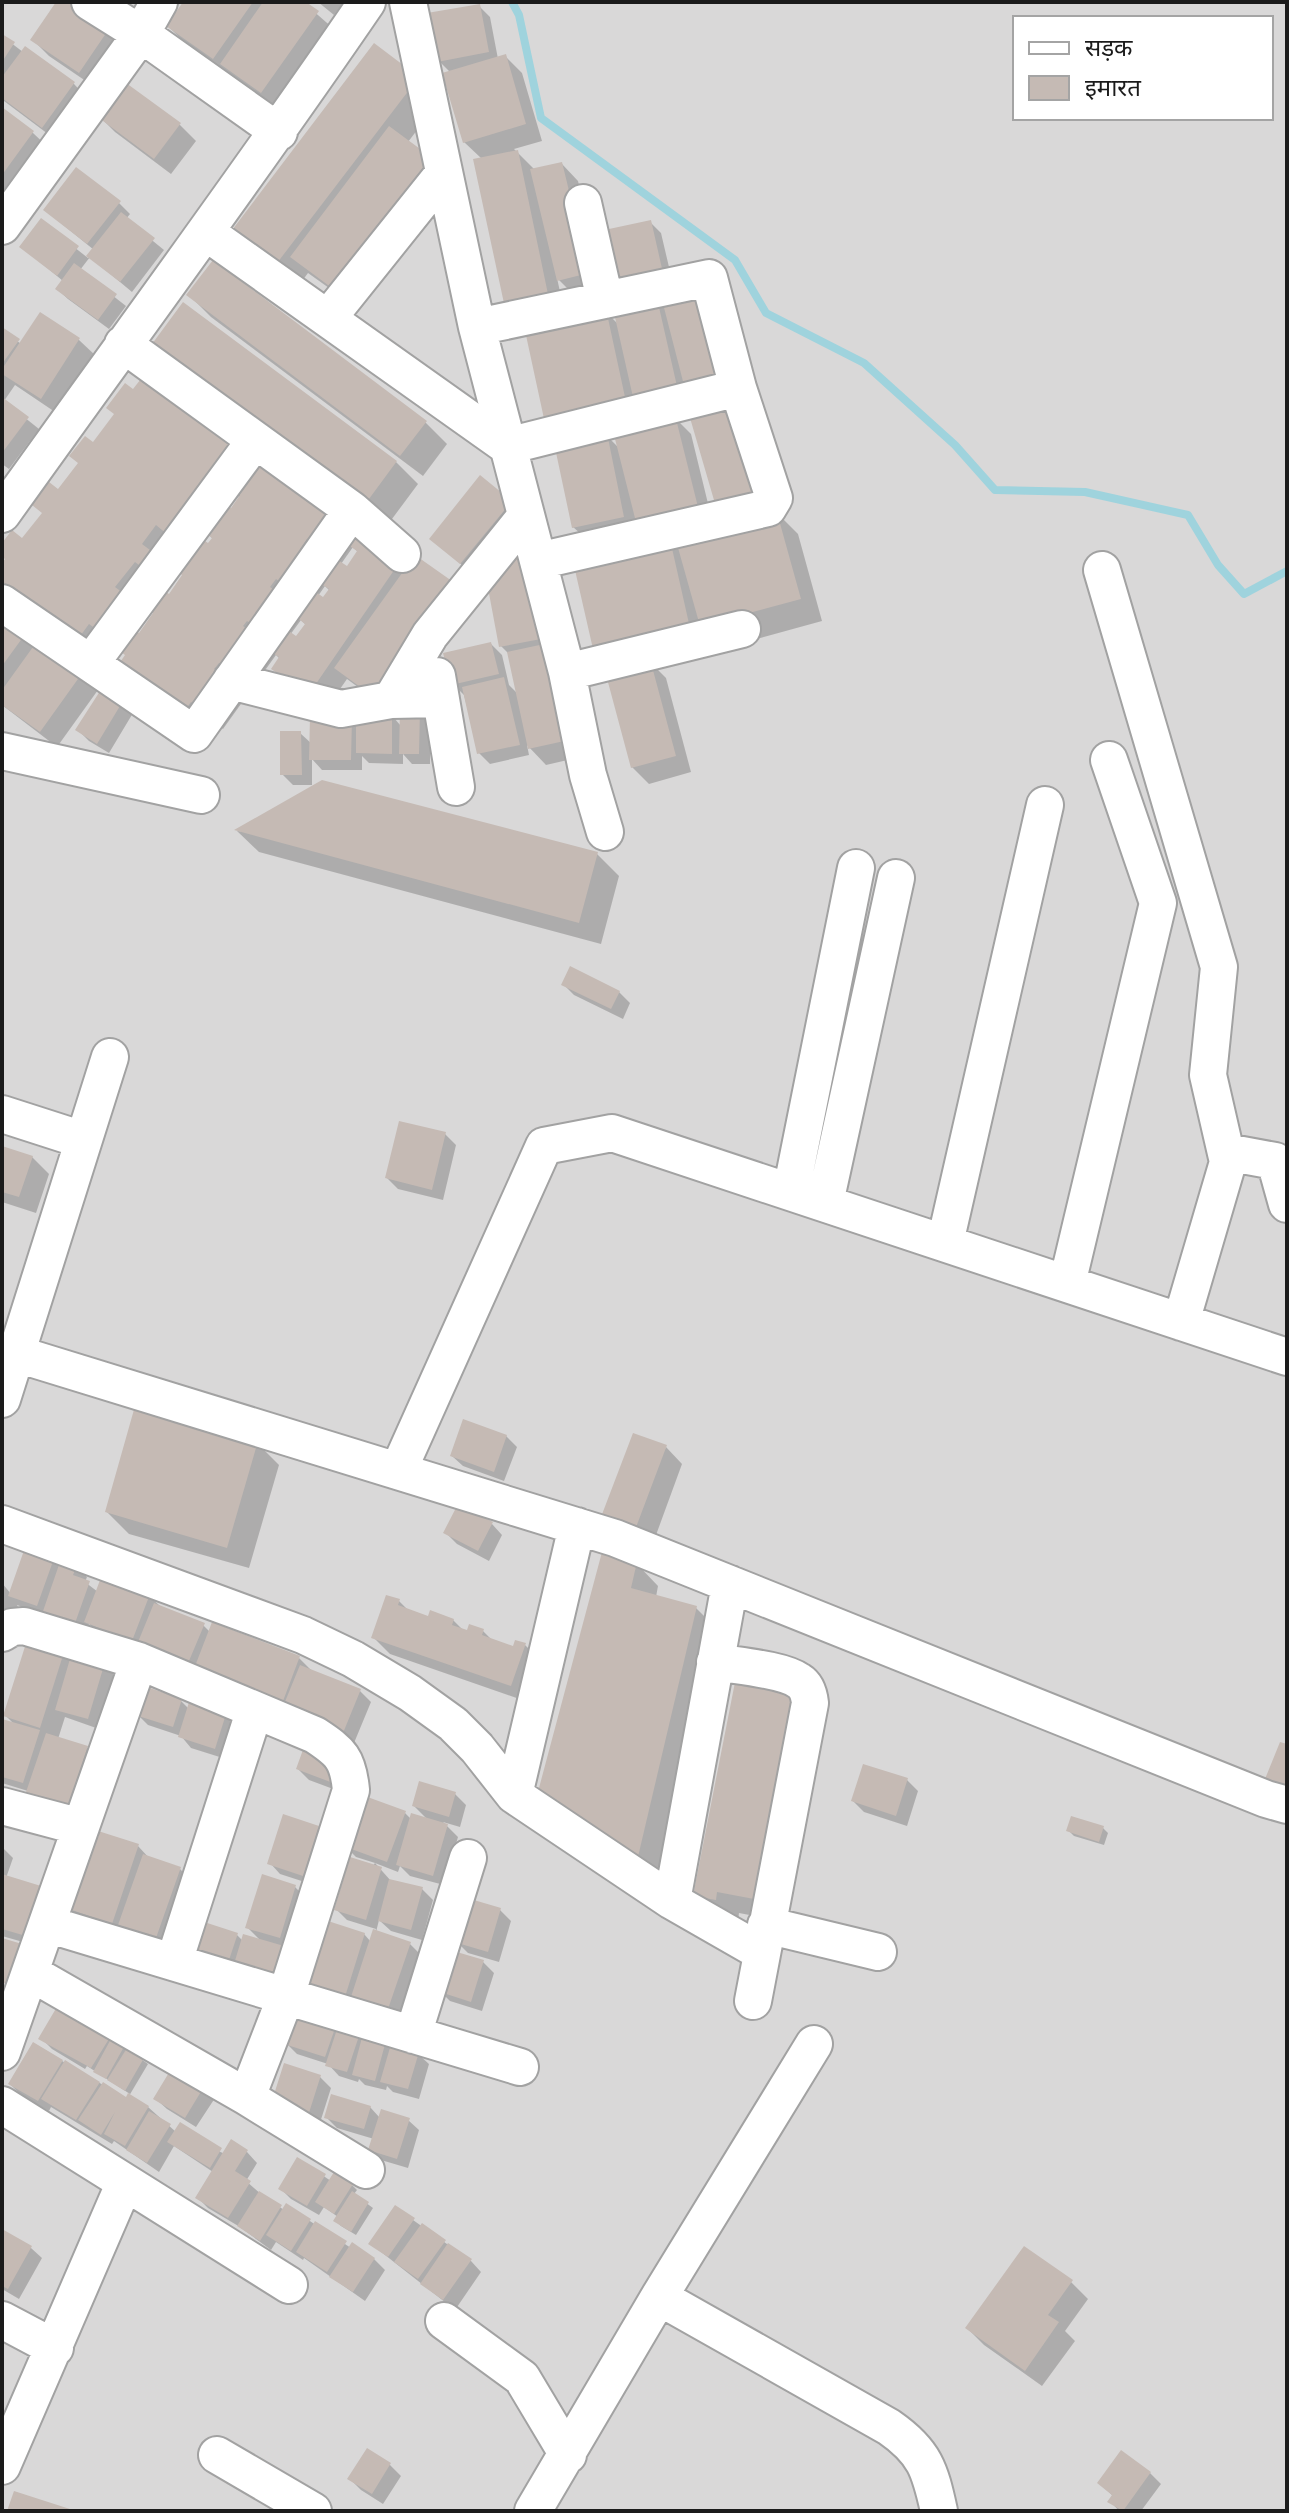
<svg xmlns="http://www.w3.org/2000/svg" width="1289" height="2513" viewBox="0 0 1289 2513" font-family="'Open Sans','Noto Sans Devanagari',sans-serif">
<style>
.residential{fill:#d9d8d8;fill-rule:evenodd}
.shadow{fill:#0003;fill-rule:evenodd}
.lines{fill:none;stroke-linecap:round;stroke-linejoin:round}
.stream{stroke:#9fd3dd;stroke-width:8}
.building{fill:#c5bab4}
.minor-casing{stroke:#a2a2a2;stroke-width:40}
.minor{stroke:#fff;stroke-width:36}
</style>
<rect width="100%" height="100%" fill="#ede8e0"/>
<path class="residential" d="M2,2H1287V2511H2ZM1015,18H1271V118H1015Z"/>
<path class="shadow" d="M58,2L128,41L96,88L49,56L33,40Z
M185,2H303L334,29L279,108L185,43L168,26Z
M318,2H344L334,15Z
M479,6L490,17L498,59L505,56L522,73L542,141L514,149L535,170L562,164L578,181L604,289L575,296L557,278L566,319L605,311L619,325L656,297L666,307L775,511L798,534L822,621L724,648L705,644L573,527L557,445L482,159L464,142L450,72L439,61ZM691,413L734,523L714,528L691,434L674,417ZM616,433L620,449L606,435ZM677,536L681,550L669,538Z
M2,36L23,52L25,49L74,84L90,101L60,143L4,101L2,104Z
M375,46L440,100L408,142L446,175L350,303L308,273L294,292L251,259Z
M123,82L180,125L196,141L171,174L115,132L98,115Z
M2,110L33,133L50,149L2,213Z
M119,203L130,214L126,219L164,250L132,292L90,257L80,270L126,306L109,329L68,299L57,289L63,281L22,247L41,221L88,258L94,250L45,210Z
M650,222L661,233L673,284L620,295Z
M189,295L425,422L447,444L423,476L211,317Z
M40,315L79,340L96,356L58,414L15,385L4,401L39,429L9,469L2,464V329L21,344Z
M176,366L396,462L418,484L389,523Z
M116,415L474,604L396,715L347,679L326,709L290,685L273,668L280,659L276,655L223,729L214,722L203,738L120,648L101,660L18,596L2,581V566L7,560L2,555V547L23,541ZM238,496L241,498L232,510L228,508ZM208,534L213,539L208,546L203,542ZM353,547L359,553L348,569L341,564ZM176,568L184,576L173,599L139,636L133,631ZM325,586L330,591L324,600L318,596ZM301,620L306,625L297,639L290,635Z
M510,502L508,548L585,756L546,765L527,745L529,755L490,764L479,753L464,695L453,684L491,644L502,655L509,685L518,694L510,655L501,646L487,568L478,579L431,538Z
M2,618L103,683L57,747L2,705Z
M649,661L666,678L691,772L649,784L632,767Z
M102,690L133,713L109,753L89,741L78,730Z
M419,710L430,721V764H412L403,754V764L369,763L362,756V770H322L312,759V785H293L282,774L300,733L312,744L351,720L358,727V716L394,718L401,726Z
M237,831L597,854L619,876L601,944L259,852Z
M570,969L619,992L630,1003L623,1019L574,995L563,984Z
M445,1134L456,1145L443,1200L398,1189L387,1178Z
M2,1148L32,1157L49,1174L36,1213L2,1202Z
M506,1436L517,1447L504,1481L463,1466L452,1456Z
M257,1443L279,1465L249,1568L129,1534L107,1512Z
M666,1447L682,1464L652,1546L620,1534Z
M492,1524L502,1535L489,1561L457,1544L446,1533Z
M29,1542L76,1566L87,1577L85,1582L98,1592L149,1596L160,1606L203,1625L210,1632L299,1658L313,1672L360,1691L371,1702L354,1743L97,1632L89,1624L85,1635L45,1615L17,1605L25,1621L2,1633V1583L11,1594Z
M636,1563L658,1586L656,1597L696,1608L718,1630L659,1881L559,1824Z
M399,1601L409,1611L429,1618L453,1620L464,1631H483L493,1641L514,1648L525,1645L542,1662L528,1702L390,1654L373,1637Z
M30,1639L104,1663L115,1674L99,1729L65,1717L58,1739L87,1748L104,1765L82,1830L28,1791L2,1783V1721L14,1724L5,1715Z
M739,1675L776,1920L739,1913L738,1921L695,1895Z
M181,1701L189,1709L226,1713L237,1724L226,1759L191,1748L181,1736L148,1725L137,1714Z
M305,1750L344,1793L309,1780L298,1769Z
M907,1780L918,1791L907,1826L864,1812L853,1801Z
M455,1794L466,1805L460,1827L443,1822L458,1837L444,1885L410,1876L400,1866L398,1872L375,1863L391,1881L422,1889L433,1900L422,1940L391,1931L379,1920L376,1932L409,1943L420,1954L398,2022L320,1998L364,1934L371,1942L376,1929L347,1920L336,1909L375,1863L356,1857L345,1846L405,1813L412,1820L429,1821L414,1806Z
M318,1827L329,1838L314,1885L280,1874L270,1863Z
M1103,1828L1108,1833L1104,1845L1074,1836L1069,1831Z
M138,1846L150,1859L180,1869L191,1880L167,1948L88,1925L71,1909Z
M2,1847L13,1858L6,1878L37,1946L2,1936Z
M295,1887L306,1898L291,1948L281,1945L294,1958L286,1985L202,1957L191,1946L237,1935L243,1941H261L247,1927Z
M500,1910L511,1921L499,1962L468,1953L457,1942Z
M483,1962L494,1973L482,2011L450,2001L439,1990Z
M62,2003L148,2064L129,2096L148,2107L176,2132L225,2154L247,2152L257,2163L246,2181L262,2195L284,2210L287,2206L351,2248L374,2259L385,2270L365,2301L304,2258L303,2260L276,2242L271,2250L240,2227L208,2208L197,2197L213,2172L174,2146L159,2172L114,2141L112,2144L51,2107L49,2111L21,2095L10,2084L62,2061L127,2099L130,2094L87,2066L85,2069L52,2049L41,2038Z
M300,2003L418,2054L429,2064L419,2099L393,2092L387,2086L386,2090L365,2085L359,2079L358,2082L339,2076L328,2064L297,2054L286,2043Z
M320,2077L331,2088L318,2129L283,2118Z
M204,2087L215,2098L196,2127L167,2109L156,2099Z
M370,2107L380,2118L408,2120L419,2130L408,2168L381,2160L370,2149L374,2139L337,2128L326,2117Z
M298,2159L331,2181L352,2185L357,2190L354,2194L373,2208L356,2235L341,2226L336,2221L338,2217L324,2207L319,2215L291,2199L280,2188Z
M413,2220L471,2261L481,2272L455,2310L371,2244Z
M2,2235L31,2248L42,2258L19,2299L2,2289Z
M1071,2282L1088,2299L1065,2331L1075,2341L1042,2386L984,2345L967,2328Z
M368,2451L390,2465L401,2476L383,2504L361,2490L350,2479Z
M1150,2473L1161,2484L1141,2511H1119L1110,2501L1113,2496L1099,2483Z"/>
<g class="lines">
<path class="stream" d="M512,2L519,15L541,118L735,260L766,313L864,363L955,445L995,490L1085,492L1188,515L1218,565L1244,594L1287,571"/>
</g>
<path class="building" d="M56,2H83L113,23L79,73L30,40Z
M183,2H253L213,59L166,26Z
M263,2H306L319,11L261,93L220,64Z
M480,4L489,52L437,62L427,13Z
M2,34L15,42L2,62Z
M374,43L419,77L271,271L226,238Z
M25,46L75,82L42,128L2,98V77Z
M506,54L526,124L463,143L442,73Z
M122,80L181,123L154,159L95,115Z
M2,107L34,131L2,175Z
M389,126L431,157L332,288L290,257Z
M518,150L549,299L505,308L473,159Z
M562,162L589,273L557,281L530,169Z
M76,167L121,201L87,244L43,210Z
M121,212L155,238L120,282L86,256Z
M41,218L79,246L57,276L19,247Z
M651,220L663,273L607,285L595,232Z
M213,260L427,421L400,456L186,295Z
M74,263L117,294L98,320L55,289Z
M705,285L731,381L686,393L661,296Z
M656,294L679,395L635,406L612,304Z
M183,302L397,461L366,503L152,344Z
M606,309L628,411L546,428L524,326Z
M40,312L80,338L41,399L2,374V369Z
M2,327L20,339L2,364Z
M148,370L241,441L168,535L156,525L142,544L154,553L143,568L135,562L115,587L123,593L96,629L89,624L78,639L2,581V563L5,559L2,557V543L12,530L22,538L42,513L32,505L49,482L58,489L78,463L69,456L85,436L93,442L114,414L106,408L125,383L133,389Z
M738,396L767,493L716,507L688,411Z
M2,397L29,417L2,453Z
M675,415L699,511L637,526L613,431Z
M607,433L624,517L572,528L554,443Z
M257,449L342,509L316,545L307,539L300,549L309,555L287,587L276,579L270,587L281,595L257,628L247,621L243,626L254,634L228,669L219,663L214,669L224,675L201,708L191,702L180,717L114,671L125,655L116,648L131,627L139,633L153,613L145,608L160,587L169,594L182,575L173,568L196,535L208,543L212,538L201,529L221,501L231,508L240,495L230,488Z
M480,475L512,501L460,564L429,539Z
M776,509L801,599L700,626L675,537Z
M353,532L399,563L309,694L271,669L279,657L271,652L286,629L296,636L305,624L295,616L313,590L323,597L329,589L318,582L335,558L347,566L357,551L345,543Z
M669,535L690,628L593,649L572,557Z
M523,536L541,639L499,647L485,572Z
M415,555L459,586L378,700L334,668Z
M2,615L26,633L2,666Z
M43,633L88,665L40,732L2,705V690Z
M491,642L499,674L451,685L443,653Z
M549,643L569,740L528,749L507,652Z
M650,659L676,756L631,768L605,671Z
M504,677L520,745L477,754L462,687Z
M102,688L123,701L97,744L75,730Z
M400,708H420L419,754H399Z
M356,714H392V754L356,753Z
M310,717L352,718L351,760H309Z
M280,731H301L302,775H280Z
M322,780L598,852L579,923L234,830Z
M570,966L620,991L611,1009L561,985Z
M399,1121L446,1132L432,1190L385,1178Z
M2,1146L33,1156L19,1197L2,1192Z
M135,1406L258,1441L227,1548L105,1512Z
M463,1419L507,1435L494,1472L450,1456Z
M633,1433L667,1445L635,1530L601,1517Z
M458,1504L493,1522L478,1551L443,1533Z
M28,1539L57,1550L37,1606L8,1596Z
M602,1552L637,1562L631,1588L697,1606L637,1861L535,1803Z
M61,1559L77,1565L73,1575L90,1581L74,1626L42,1614Z
M102,1575L150,1594L132,1641L84,1622Z
M386,1595L400,1599L398,1605L428,1616L430,1610L454,1619L452,1625L467,1630L469,1624L484,1629L482,1635L513,1646L515,1640L526,1643L511,1686L371,1638Z
M154,1603L205,1623L186,1668L136,1647Z
M212,1622L300,1656L280,1709L192,1674Z
M28,1637L65,1649L40,1728L3,1716Z
M72,1652L105,1662L88,1719L55,1710Z
M300,1665L361,1689L343,1733L282,1709Z
M737,1672L797,1684L754,1899L717,1892L716,1900L693,1896Z
M144,1686L182,1699L173,1727L135,1715Z
M190,1699L227,1711L215,1749L178,1737Z
M2,1719L40,1730L23,1783L2,1777Z
M46,1733L88,1746L65,1815L23,1801Z
M1280,1742L1287,1744V1788L1265,1779Z
M304,1747L341,1761L333,1783L296,1769Z
M863,1764L908,1778L896,1816L851,1801Z
M419,1781L456,1792L449,1817L412,1806Z
M362,1795L406,1811L387,1862L343,1846Z
M411,1813L448,1824L433,1876L396,1865Z
M283,1814L319,1826L303,1876L267,1864Z
M1071,1816L1104,1826L1099,1842L1066,1831Z
M95,1830L139,1844L112,1924L69,1909Z
M143,1854L181,1867L156,1938L118,1925Z
M350,1857L382,1867L366,1920L334,1910Z
M2,1874L41,1886L26,1936L2,1929Z
M262,1874L296,1885L280,1938L245,1928Z
M389,1879L423,1887L411,1930L378,1921Z
M467,1898L501,1908L488,1952L454,1942Z
M198,1920L238,1933L229,1960L189,1946Z
M328,1921L365,1933L344,2000L307,1987Z
M373,1929L411,1942L387,2012L350,2000Z
M243,1934L284,1946L275,1976L234,1964Z
M2,1938L22,1944L9,1985L2,1982Z
M450,1950L484,1960L471,2002L437,1991Z
M61,2000L112,2034L91,2068L38,2039Z
M299,2000L340,2014L325,2057L284,2044Z
M339,2023L361,2030L347,2072L325,2066Z
M364,2030L387,2037L375,2081L352,2075Z
M112,2037L125,2045L106,2079L93,2072Z
M33,2042L63,2060L38,2101L8,2084Z
M391,2044L419,2052L408,2089L380,2082Z
M127,2048L144,2058L125,2091L107,2080Z
M65,2060L100,2082L76,2120L41,2099Z
M284,2063L321,2075L307,2119L270,2107Z
M173,2066L205,2085L185,2118L153,2099Z
M103,2082L126,2097L128,2093L149,2106L125,2146L104,2134L115,2112L101,2135L78,2120Z
M331,2094L371,2106L364,2129L324,2118Z
M381,2109L410,2118L397,2159L368,2150Z
M149,2111L171,2124L147,2163L126,2150Z
M180,2122L222,2148L210,2168L167,2142Z
M231,2139L248,2150L235,2171L251,2181L228,2218L195,2198Z
M297,2157L326,2174L307,2206L278,2189Z
M334,2172L353,2184L334,2214L315,2202Z
M259,2191L282,2205L260,2241L237,2226Z
M352,2191L369,2202L351,2232L333,2221Z
M286,2203L311,2219L291,2251L266,2235Z
M395,2205L415,2218L388,2257L368,2244Z
M315,2221L347,2241L327,2272L296,2252Z
M422,2223L446,2240L418,2279L394,2262Z
M2,2229L32,2246L8,2289L2,2286Z
M352,2242L375,2258L353,2292L329,2277Z
M448,2243L472,2259L443,2300L420,2284Z
M1024,2246L1073,2280L1048,2315L1059,2322L1025,2371L965,2328Z
M367,2448L391,2463L372,2494L347,2479Z
M1121,2450L1151,2472L1123,2511L1107,2502L1112,2495L1097,2483Z
M14,2491L73,2510V2511H7Z"/>
<g class="lines">
<g class="minor-casing">
<path id="minor" d="M90,2L141,34L279,132
M408,2L477,327L567,672L588,775L605,832
M583,203L605,300
M2,226L141,34L159,2
M207,233L507,446L738,388
M328,318L444,173
M477,327L709,278L738,388L774,498L768,508L538,561
M352,510L402,554
M2,514C124,343 249,175 367,2
M1102,570L1219,967L1208,1075L1228,1162L1181,1322
M2,603L194,734L352,510L123,344
M91,663L254,442
M567,672L742,629
M437,676L456,787
M231,681L341,709L391,700L441,699
M391,700L430,635L526,516
M2,751L201,795
M2,1114L83,1140
M1226,1152L1275,1161L1287,1204
M791,1192L856,868
M825,1203L896,878
M945,1243L1045,805
M1067,1284L1158,903L1109,760
M17,1354L615,1538L1266,1799L1287,1805
M2,1399L110,1057
M398,1471L544,1146L612,1133L1287,1357
M2,1524L303,1635L353,1659L410,1693L453,1724L477,1748L514,1795L672,1901L761,1952
M2,1633L12,1627L24,1626L139,1661L315,1735C341,1752 348,1759 351,1790L286,1996L247,2097
M715,1662C737,1666 782,1669 799,1681C807,1686 809,1694 810,1703L753,2001
M514,1795L577,1526
M2,1806L81,1827
M672,1901L730,1584
M47,1924L520,2067
M766,1925L878,1952
M174,1962L254,1712
M31,1973L247,2097L366,2170
M413,2035L468,1858
M2,2052L139,1661
M2,2105L289,2285
M659,2297L889,2427C925,2452 930,2470 939,2511
M2,2320L55,2348
M444,2321L522,2378L568,2455
M217,2455L313,2511
M2,2466L125,2182
M533,2511L659,2297L814,2044"/>
</g>
<use href="#minor" class="minor"/>
</g>
<rect width="1289" height="2513" fill="none" stroke="#1b1b1b" stroke-width="8"/>
<rect x="1013" y="16" width="260" height="104" fill="#ffffff" stroke="#a4a4a4" stroke-width="2"/>
<rect x="1029" y="42" width="40" height="12" fill="#ffffff" stroke="#a4a4a4" stroke-width="2"/>
<text x="1085" y="56" font-size="24" fill="#1b1b1b">सड़क</text>
<rect x="1029" y="76" width="40" height="24" fill="#c5bab4" stroke="#a4a4a4" stroke-width="2"/>
<text x="1085" y="96" font-size="24" fill="#1b1b1b">इमारत</text>
</svg>
